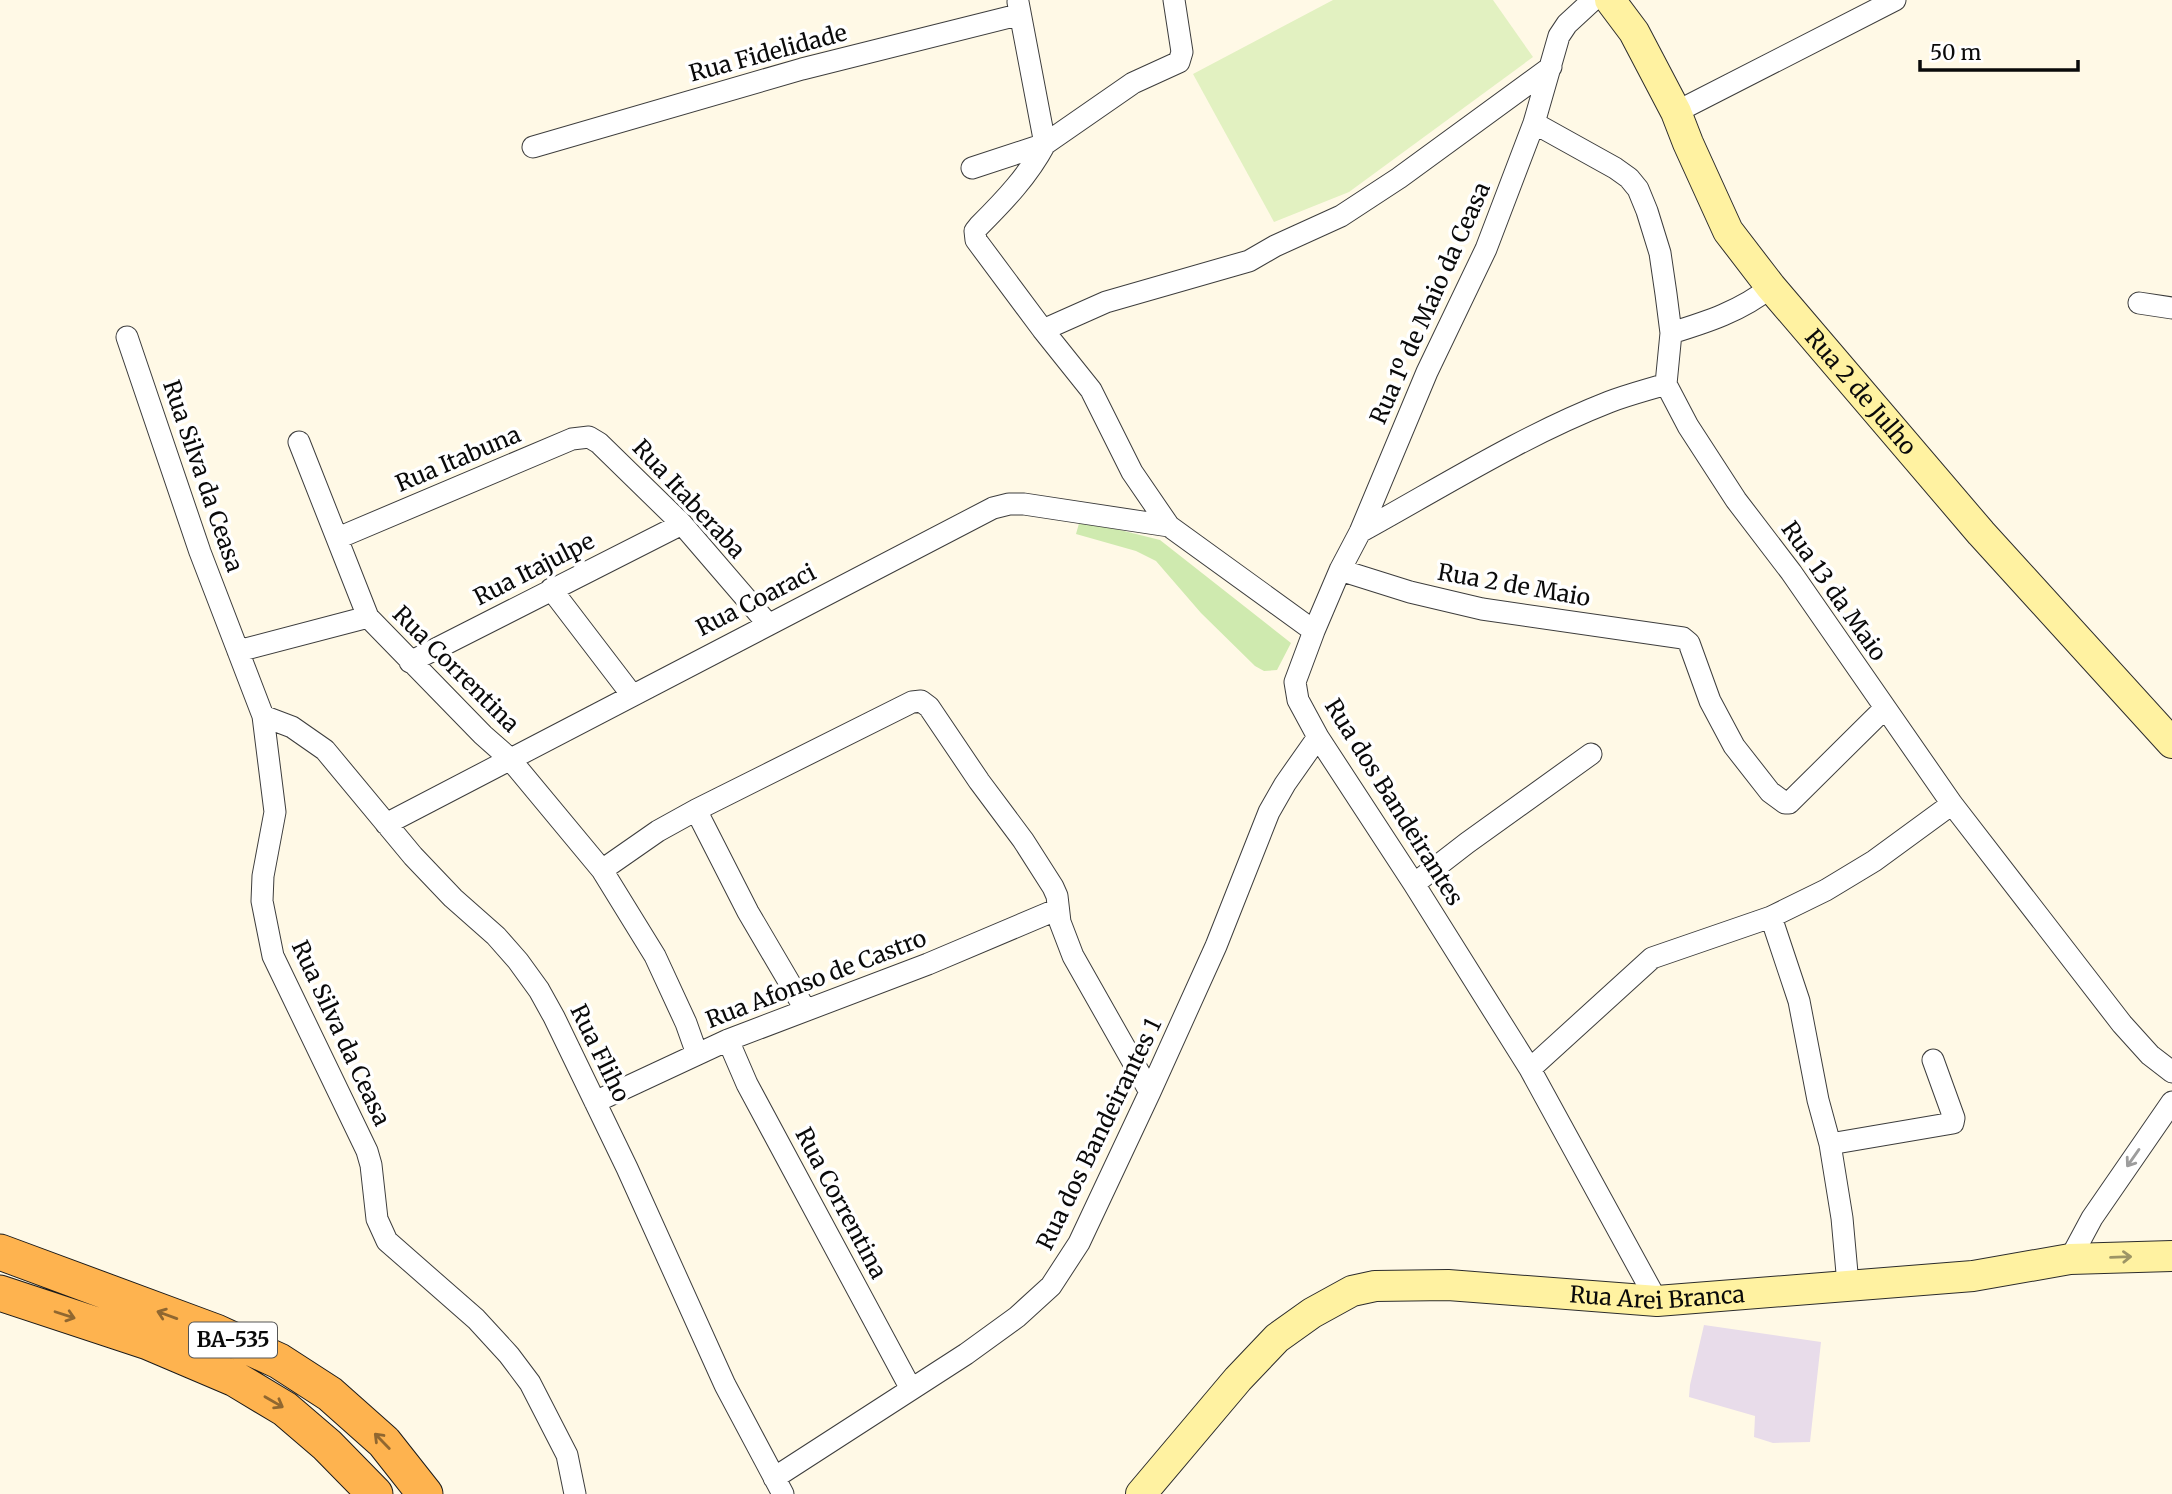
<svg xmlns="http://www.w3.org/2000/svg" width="2172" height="1494" viewBox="0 0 2172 1494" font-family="Merriweather,serif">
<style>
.industrial{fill:#e8dcea}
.green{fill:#cfeaaf}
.pitch{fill:#e2f1c1}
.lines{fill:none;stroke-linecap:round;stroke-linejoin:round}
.minor-casing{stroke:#3d3d3d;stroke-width:23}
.secondary-casing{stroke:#2c2c2c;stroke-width:32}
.trunk-casing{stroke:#1b1b1b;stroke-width:37}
.minor{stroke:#fff;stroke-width:21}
.secondary{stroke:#fff2a1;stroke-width:30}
.trunk{stroke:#feb34f;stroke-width:35}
.oneway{stroke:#9d9d9d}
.oneway2{stroke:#9d9565}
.oneway3{stroke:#906730}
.labels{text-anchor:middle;stroke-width:7;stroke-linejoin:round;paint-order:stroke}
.shield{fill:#fff;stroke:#545454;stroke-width:2}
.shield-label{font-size:21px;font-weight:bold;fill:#0a0a0a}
.street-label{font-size:23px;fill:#0a0a0a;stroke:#fff}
</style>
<rect width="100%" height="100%" fill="#fff9e6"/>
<path class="industrial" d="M1704,1325L1821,1342L1810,1442L1773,1443L1754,1437L1755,1416L1689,1397L1690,1385Z"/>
<path class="green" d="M1080,520L1160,540L1291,643L1277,670L1264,671L1255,666L1201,613L1156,561L1136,551L1076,534Z"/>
<path class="pitch" d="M1333,0H1493L1533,57L1349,192L1274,222L1193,74Z"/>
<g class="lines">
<g class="minor-casing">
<path id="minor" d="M1018,2L1045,144
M1676,112L1895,0
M1534,123L1615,168L1629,178L1638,189L1647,211L1660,253L1666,294L1671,333L1666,384L1688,426L1736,500L1791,572L1952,804L2122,1024L2150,1055L2172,1072
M1045,144C1028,176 1004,201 979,226L975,231L976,240L1043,330L1091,390L1132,472L1169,526L1314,631L1295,682L1298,700L1318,737L1414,884L1530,1069L1657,1301
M533,147L802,69L1018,15
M972,168L1045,144L1133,83L1179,62L1182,52L1174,0
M2139,303L2172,308
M1043,330L1106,302L1249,261L1275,246L1341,216L1399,178L1551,67
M1671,333C1707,322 1741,311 1771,287
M127,337L200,552L263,716L275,812L263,876L262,901L273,956L367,1151L371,1165L377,1219L387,1241L476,1319L509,1355L530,1383L567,1455L575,1494
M299,442L368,617L483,735L509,758L602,870L655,956L686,1023L697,1054
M1360,532C1442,487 1522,436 1609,402C1627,395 1647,390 1666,384
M338,538L572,439L589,437L599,443L682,524L768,624
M1340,570L1410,592L1482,609L1683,638L1689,643L1710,701L1734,746L1770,792L1785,803H1789L1884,709
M551,589L632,695
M1314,631L1340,570L1360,532L1427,372L1486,249L1534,123L1559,36L1567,24L1593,0
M238,651L368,617
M410,662L682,524
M263,716L292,727L325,750L413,856L453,898L496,936L518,961L539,990L554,1017L627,1168L725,1385L783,1494
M696,810L748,912L805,1009
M386,824L993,508L1009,504H1024L1169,526
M602,870L658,831L696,810L912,702L921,701L929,707L979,781L1023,840L1053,887L1057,896L1060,922L1073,956L1150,1092
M1414,884L1467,843L1591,754
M1771,917L1799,1001L1818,1100L1830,1144L1842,1218L1848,1284
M728,1040L747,1084L911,1389
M1530,1069L1652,958L1771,917L1826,890L1874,861L1952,804
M595,1102L728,1040L928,964L1058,909
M1830,1144L1953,1123L1954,1118L1933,1060
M2070,1259L2092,1218L2172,1102
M774,1478L966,1354L1017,1317L1051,1286L1079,1243L1150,1092L1216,946L1269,812L1285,784L1318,737"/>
</g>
<g class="secondary-casing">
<g id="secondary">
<path id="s1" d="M1610,0L1634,32L1676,112L1688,143L1728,231L1771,287L1981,533L2172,743"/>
<path id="s2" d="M1141,1494L1238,1379L1277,1338L1312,1313L1352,1291L1375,1286L1448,1285L1657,1301L1973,1276L2070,1259L2172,1256"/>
</g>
</g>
<g class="trunk-casing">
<path id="trunk" d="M0,1252L216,1332L279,1361L330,1394L384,1442L425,1494
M0,1293L148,1342L235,1379L285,1409L327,1445L375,1494"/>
</g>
<use href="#minor" class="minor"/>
<use href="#secondary" class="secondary"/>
<use href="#trunk" class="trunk"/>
</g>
<defs><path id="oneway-shaft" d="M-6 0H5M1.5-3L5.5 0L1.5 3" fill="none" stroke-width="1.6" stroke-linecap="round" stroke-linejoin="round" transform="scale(1.75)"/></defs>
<use class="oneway" href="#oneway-shaft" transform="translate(2133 1158) rotate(125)"/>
<use class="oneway2" href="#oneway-shaft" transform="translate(2121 1257) rotate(-2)"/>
<g class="oneway3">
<use href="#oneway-shaft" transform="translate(65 1315) rotate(18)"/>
<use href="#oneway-shaft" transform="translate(167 1315) rotate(-160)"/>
<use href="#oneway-shaft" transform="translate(274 1402) rotate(30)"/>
<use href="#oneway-shaft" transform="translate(382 1441) rotate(-134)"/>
</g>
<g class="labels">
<rect class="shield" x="189" y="1322.5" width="88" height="35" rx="5"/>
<g class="shield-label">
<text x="233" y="1347">BA-535</text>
</g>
<g class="street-label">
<text transform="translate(768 53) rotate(-15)" y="8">Rua Fidelidade</text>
<text transform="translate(1430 303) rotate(-66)" y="8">Rua 1º de Maio da Ceasa</text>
<text dy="8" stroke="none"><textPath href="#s1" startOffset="469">Rua 2 de Julho</textPath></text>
<text transform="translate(458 459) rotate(-23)" y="8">Rua Itabuna</text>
<text transform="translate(203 476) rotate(71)" y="8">Rua Silva da Ceasa</text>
<text transform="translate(689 499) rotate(47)" y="8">Rua Itaberaba</text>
<text transform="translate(534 569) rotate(-27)" y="8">Rua Itajulpe</text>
<text transform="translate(1514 585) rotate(10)" y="8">Rua 2 de Maio</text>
<text transform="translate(1834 591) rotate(55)" y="8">Rua 13 da Maio</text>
<text transform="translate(756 600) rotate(-27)" y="8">Rua Coaraci</text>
<text transform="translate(456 669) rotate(45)" y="8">Rua Correntina</text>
<text transform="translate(1394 802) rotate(58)" y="8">Rua dos Bandeirantes</text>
<text transform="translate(816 979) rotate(-21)" y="8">Rua Afonso de Castro</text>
<text transform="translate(341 1033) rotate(65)" y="8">Rua Silva da Ceasa</text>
<text transform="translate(600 1053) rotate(64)" y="8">Rua Fliho</text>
<text transform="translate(1099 1134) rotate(-64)" y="8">Rua dos Bandeirantes 1</text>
<text transform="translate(841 1203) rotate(62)" y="8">Rua Correntina</text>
<text dy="8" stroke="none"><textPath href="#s2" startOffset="602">Rua Arei Branca</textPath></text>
</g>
</g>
<path d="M1920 60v10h158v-10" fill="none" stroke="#0a0a0a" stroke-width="3.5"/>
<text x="1930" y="60" font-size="21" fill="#0a0a0a" stroke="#ffffff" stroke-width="5" paint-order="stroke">50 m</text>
</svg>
